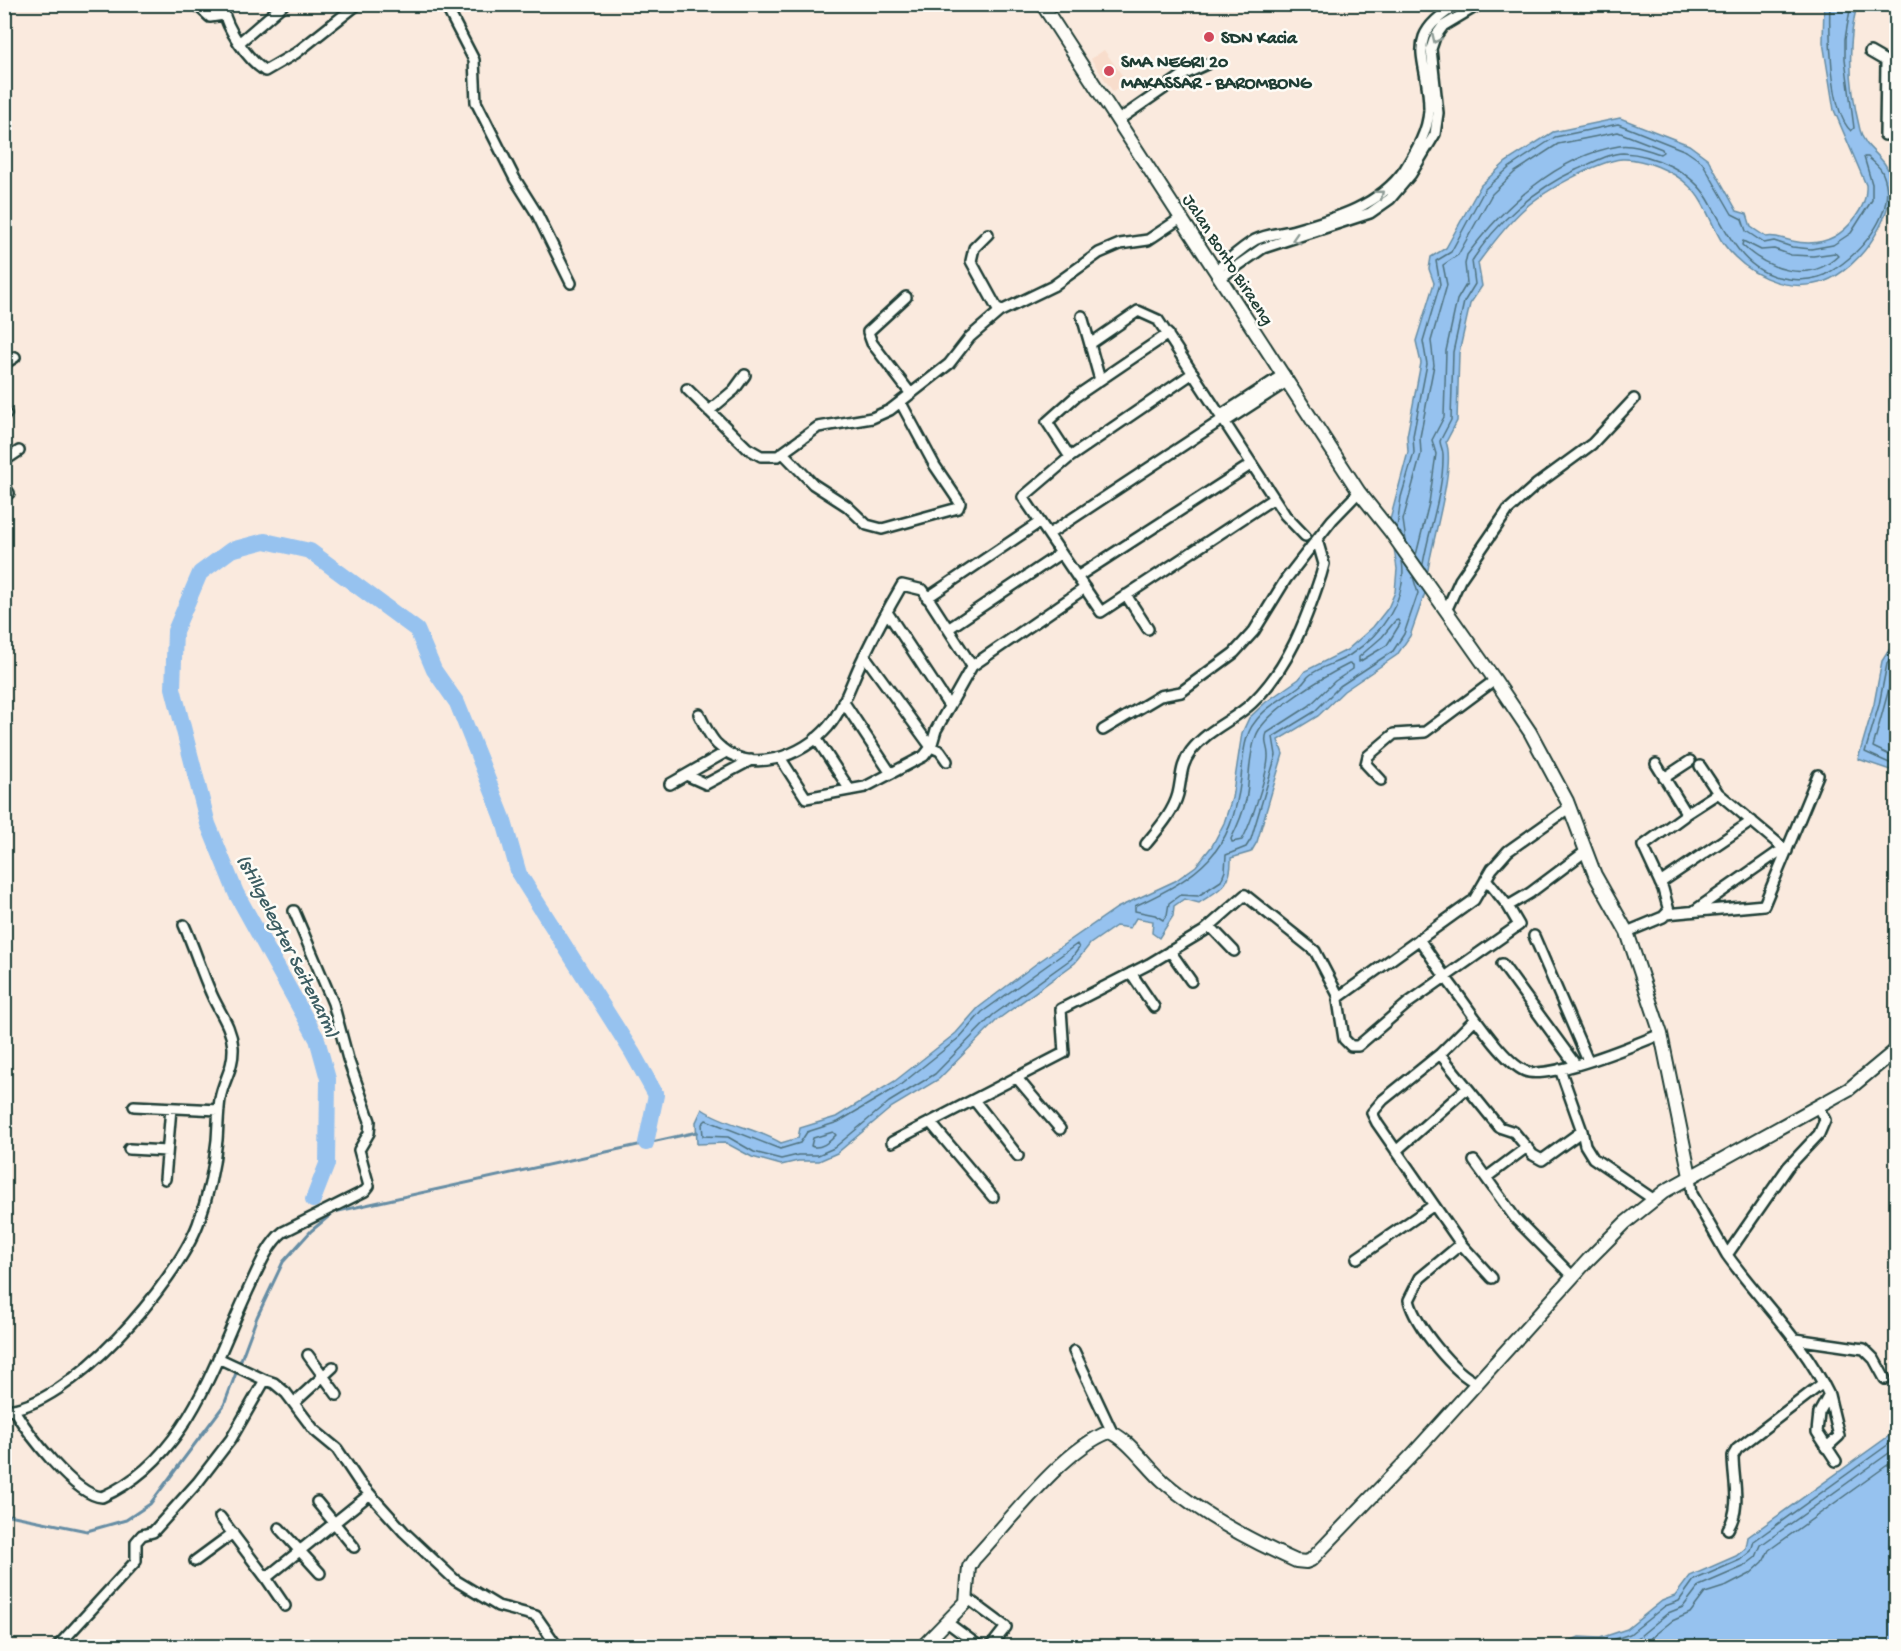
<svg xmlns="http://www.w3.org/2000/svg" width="1901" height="1651" viewBox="0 0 1901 1651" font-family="'Gochi Hand',sans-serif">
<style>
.built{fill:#f8ddcc}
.water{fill:#96c2ef;stroke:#668da4;stroke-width:1.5}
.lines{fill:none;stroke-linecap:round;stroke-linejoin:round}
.shore{stroke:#4f727f;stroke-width:1.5}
.stream{stroke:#668da4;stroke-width:3}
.river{stroke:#96c2ef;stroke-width:16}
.minor-casing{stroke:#1f3d34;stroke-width:14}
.tertiary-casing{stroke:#1f3d34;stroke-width:16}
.minor{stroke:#fdfcf7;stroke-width:9}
.tertiary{stroke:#fdfcf7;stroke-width:12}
.oneway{stroke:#8e9c96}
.poi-dot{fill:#d1495b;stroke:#fdfcf7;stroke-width:2}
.labels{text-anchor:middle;stroke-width:5;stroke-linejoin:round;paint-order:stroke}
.poi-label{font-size:18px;font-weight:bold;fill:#1f3d34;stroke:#fdfcf7;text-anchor:start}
.street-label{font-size:18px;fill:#1f3d34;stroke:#fdfcf7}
.water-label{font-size:20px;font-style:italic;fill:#3d5e63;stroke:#fdfcf7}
</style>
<rect width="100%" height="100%" fill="#faeade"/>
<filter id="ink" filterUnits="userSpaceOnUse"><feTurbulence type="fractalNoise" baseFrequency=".0167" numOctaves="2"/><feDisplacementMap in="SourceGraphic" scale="12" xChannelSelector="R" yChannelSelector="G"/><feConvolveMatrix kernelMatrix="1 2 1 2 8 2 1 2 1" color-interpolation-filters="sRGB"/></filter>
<g filter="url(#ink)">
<path class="built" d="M1104,50L1127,82L1113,92L1091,59Z"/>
<path class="water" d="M1824,5H1857C1847,45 1850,90 1860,130C1865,150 1882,154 1888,170C1901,210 1861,269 1823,282C1784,294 1743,273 1721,240C1710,222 1705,201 1689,186C1674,171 1643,158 1622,159C1598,161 1544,191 1525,208C1508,223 1492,244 1478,263L1482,286L1470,304L1459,353L1457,421L1446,442C1456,465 1432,541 1428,570L1419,578L1425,593L1410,636L1397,655L1344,691L1318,716L1278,740L1283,754L1257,842L1251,852L1231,858C1232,886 1220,889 1199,903L1184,899L1174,906L1173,916L1159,938L1152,933L1153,921L1136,918L1130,928L1116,926L1090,944L1075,963L997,1020L939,1079L892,1107L837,1153L819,1161H798L781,1165L752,1157L726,1143L697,1144L696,1122L702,1109C726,1125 756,1128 781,1143L798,1138L800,1128L836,1117L895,1081L956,1033L978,1008L1037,963L1117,908L1175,881L1196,866L1212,846L1224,823L1232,798L1242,733L1249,718L1266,702L1299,679L1305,671L1347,650L1373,627L1388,608L1395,592L1397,569L1390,520L1408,452L1407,436L1421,363L1416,341L1434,283L1429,269L1431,257L1446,248L1481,185L1506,162L1553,132L1620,118L1689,145L1708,159L1737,211L1747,214L1751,227L1766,237C1776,235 1782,239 1792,241C1818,247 1839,239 1854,219C1862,208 1867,199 1866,185L1834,110L1823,42Z
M1896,639V772L1858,759L1874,704L1882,661Z
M1896,1431V1646H1558L1579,1637L1600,1638L1627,1629L1662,1601L1675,1596L1690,1576L1736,1556L1746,1548L1748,1537Z"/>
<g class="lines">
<path class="shore" d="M1830,4C1829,32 1830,113 1851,131L1854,128L1845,59V39L1851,4
M1743,241L1761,250L1774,249L1791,255L1813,256L1835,253L1838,256C1809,284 1768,270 1742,245Z
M1397,528L1401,497L1414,453L1413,436L1427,364L1423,341L1440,284L1436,261L1451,252L1485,189L1510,167L1555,137L1618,124L1686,151L1702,162L1732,214L1742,219L1746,231L1764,243L1774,241L1792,247L1811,249L1833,245L1851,233L1872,200V184L1864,157H1868C1873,162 1881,167 1883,174C1899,213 1857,259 1824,275C1812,280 1796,281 1783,278C1741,271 1727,231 1708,199C1692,172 1654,154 1623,153C1609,153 1590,164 1576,170C1535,189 1496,222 1472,261L1475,284L1464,302L1453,352L1451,420L1440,441C1440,445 1443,450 1443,454C1444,491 1429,528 1423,564
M1406,541L1403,520L1421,454L1420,437L1434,365L1431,341L1447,285L1443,265L1458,255L1492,194L1515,172L1558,144L1618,132L1662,149L1663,152L1660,154C1648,150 1632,144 1619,146C1557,156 1503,207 1467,255L1465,264L1467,283L1457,300L1446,351L1444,417L1432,440L1436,454L1429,503L1416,555
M1402,561C1408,599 1382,634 1350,655C1338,663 1321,666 1310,675C1306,678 1305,682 1301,685C1286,697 1266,706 1255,722C1243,736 1243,761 1241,778C1232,854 1199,876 1135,906V911L1155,915L1163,920L1167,915L1169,903L1180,895L1198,896L1221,881L1225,871L1226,855L1246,847L1251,839L1276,755L1273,737L1314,712L1340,686L1393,651L1404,634L1418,593L1413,577
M1395,621L1398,620L1400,624L1387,645L1359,662V657L1382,637Z
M1896,650L1887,664L1879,705L1865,752L1896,766
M1896,663L1873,747L1896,758
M1349,664L1353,665V669L1335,681L1309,706L1267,733C1263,742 1268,746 1268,755C1269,770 1250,826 1242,840L1232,842L1231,839C1237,827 1243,813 1246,800C1250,779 1248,756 1256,736C1265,711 1325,676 1349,664Z
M1077,944L1079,948L1071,959L993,1015L935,1074L889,1102L834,1148L818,1155H798L781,1159L754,1152L728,1137L703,1136L702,1124L706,1120L780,1149L800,1143L807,1132L838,1122L899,1086L960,1037L982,1012Z
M833,1132L836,1135C830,1142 819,1150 811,1146L813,1138Z
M1571,1646L1580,1643L1601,1644L1630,1634L1665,1606L1679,1601L1694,1580L1740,1560L1751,1551L1754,1541L1896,1439
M1618,1646L1634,1641L1668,1613L1683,1607L1699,1586L1743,1567L1756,1557L1761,1545L1896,1448
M1641,1646L1672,1621L1690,1613L1705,1593L1727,1586L1750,1574L1763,1562L1769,1550L1896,1459"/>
<path class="stream" d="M4,1514L87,1531L126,1520L150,1504L224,1405L257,1317L283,1262L311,1231L334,1212L697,1132"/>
<path class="river" d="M313,1200L327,1164L328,1079L317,1039L236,893L208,824L173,688L175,631L200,573L231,550L265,541L310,551L417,630L434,670L457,703L482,765L503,818L519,874L632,1052L656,1095L646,1143"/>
<g class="minor-casing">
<path id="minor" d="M196,4L210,17L224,15
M227,4L223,9C227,29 247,59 265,71L296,53L358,4
M445,4L474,60L476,102L515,179L537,214L571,283
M1891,4L1896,7
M240,42L284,4
M1870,52L1896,67
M1117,121L1185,74L1207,64
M1885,135L1886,61
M988,234L974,248L971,261L999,312
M1215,271C1228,261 1241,248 1255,240C1265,235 1280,233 1291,231C1333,219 1379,207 1405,169C1416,151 1428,132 1429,110C1430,58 1399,38 1459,4
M1220,278L1263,248L1370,213L1390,199L1411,174L1435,134L1438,113L1431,49L1435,37L1443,26L1480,4
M906,297L868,332L872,343L911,394
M1082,316L1100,380
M1090,344L1138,311L1158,320L1285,515L1305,536
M4,364L15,357
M1193,373L1070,457L1023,497L1101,612L1274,498
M687,389L747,448L761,456H778L818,427L872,418L890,410L949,364L970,337L999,312L1053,286L1099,253L1120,244L1148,240L1181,218
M709,411L734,390L745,375
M4,415L6,414
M1221,415L1284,374
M1225,422L1288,381
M783,453L813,484L847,506L867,525L882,529L958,508L960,503L935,466L901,403
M1070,457L1047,422L1075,397L1168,334
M4,461L19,451
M4,486L9,493
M1049,534L1223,419
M1077,577L1252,464
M1126,595L1148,629
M927,598L1040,522
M1446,611L1460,580L1508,510L1536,485L1592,444L1634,399
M887,612L949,706
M948,629L1061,553
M864,655L931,747L940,751L947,761
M843,701L890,772
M699,714C704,724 710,738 718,745C750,776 803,756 828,727C844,708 852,680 863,658C875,633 888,609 902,585L923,590L972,666
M1103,730L1160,696L1181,692L1234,653L1254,631L1286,579L1332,520L1359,492
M816,738L850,790
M781,759L806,798L865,787L924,756L931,747L936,730L972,666L1085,588
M1700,766L1718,793
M686,775L706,784L751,760
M1664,778L1690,761
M1381,780L1366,764L1368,756L1394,734L1425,732L1495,680
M670,784L726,752
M1570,807L1508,851L1492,869L1474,900L1339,997L1338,1000L1344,1039L1351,1046H1358L1408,1003L1445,977C1464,1000 1500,1060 1525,1071C1548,1081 1637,1044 1661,1034
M1684,815L1718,793L1787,851
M1146,844C1158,829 1173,813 1178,794C1182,777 1180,766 1191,751C1208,729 1233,721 1252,703C1288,669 1306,620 1321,575L1324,564L1317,540
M1660,883L1752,821
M1508,906L1530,893L1586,851
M1694,911L1777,853L1787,851
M1666,914L1764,905L1818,775
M1210,926L1234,951
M1627,932L1663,917L1669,911L1663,889L1643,846L1684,816L1685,811L1656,764
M1534,936L1588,1061
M1419,939L1445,977L1519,925L1508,906L1486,879
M1170,951L1191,981
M1502,964L1575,1064
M1131,973L1154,1007
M1475,1019L1440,1054L1383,1100L1372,1113L1377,1123L1461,1244L1492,1278
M1440,1054L1499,1127L1514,1132L1533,1155L1542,1160L1582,1131L1560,1069
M1016,1077L1060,1129
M974,1100L1018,1156
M134,1106L219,1110
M1818,1107L1825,1120L1819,1134L1788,1167L1727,1255C1761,1302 1804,1342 1829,1395L1819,1413L1817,1432L1836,1461
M930,1122L993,1197
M1582,1131L1585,1145L1593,1158L1653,1199
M892,1142L1064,1053L1061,1009L1149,964L1204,931L1245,895L1315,951L1339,997
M129,1149L167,1151
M1396,1151L1467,1088
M1474,1161L1515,1218L1573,1277
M1690,1176L1692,1194L1727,1255
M1487,1177L1527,1147
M165,1179L171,1108
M1461,1244L1420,1278L1409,1300C1415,1325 1454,1373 1477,1383
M1357,1258L1434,1205
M1795,1339L1864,1349L1874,1359L1885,1379
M1074,1351L1112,1432
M308,1355L337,1395
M218,1358L265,1380
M294,1403L333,1367
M4,1410C70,1408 176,1282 198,1224C208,1197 214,1169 217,1140C218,1126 218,1113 220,1099C223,1080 234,1069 233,1047C231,1025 219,1012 211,993C201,971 194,947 184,925
M14,1410C28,1433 74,1495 102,1497C188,1459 213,1364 250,1286C258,1269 268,1244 283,1232L365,1191L369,1186L359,1150L369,1133L370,1121L348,1059L333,1003L294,911
M1826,1448L1839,1436L1829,1395
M317,1502L354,1547
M220,1517L266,1578
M279,1528L320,1573
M1728,1529C1742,1506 1733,1481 1733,1456L1737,1449L1823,1383
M195,1561L233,1533
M967,1598L1006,1627L991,1646
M285,1606L266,1578L370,1494
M948,1623L979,1646
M58,1646L136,1561V1542L142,1535L153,1532L198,1482L231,1439L265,1380L274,1383L286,1393L314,1430L337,1449L359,1482L404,1532L455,1580L498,1606L536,1616L557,1646"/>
</g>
<g class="tertiary-casing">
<path id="tertiary" d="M1042,4L1359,492L1390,531L1495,680L1530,732L1567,801L1595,875L1627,932L1661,1034L1690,1176
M923,1646L966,1602L969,1567L974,1559C1008,1523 1063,1449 1109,1432C1125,1435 1149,1469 1163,1481C1202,1515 1249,1540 1296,1561L1306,1562L1311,1560L1412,1455L1588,1260L1625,1223L1665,1191L1849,1089L1896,1050"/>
</g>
<use href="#minor" class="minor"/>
<use href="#tertiary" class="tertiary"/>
</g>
<defs><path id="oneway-chevron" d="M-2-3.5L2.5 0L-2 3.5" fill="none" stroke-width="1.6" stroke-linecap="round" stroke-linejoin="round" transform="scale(1.5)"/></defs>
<g class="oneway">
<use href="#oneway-chevron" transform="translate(1436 39) rotate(115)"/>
<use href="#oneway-chevron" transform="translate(1380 194) rotate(-40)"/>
<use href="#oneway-chevron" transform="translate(1296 239) rotate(163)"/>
</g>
</g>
<g class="poi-dot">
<circle cx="1209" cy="37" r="6"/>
<circle cx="1109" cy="71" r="6"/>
</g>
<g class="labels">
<g class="poi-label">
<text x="1221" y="43">SDN Kacia</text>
<text x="1121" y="67">SMA NEGRI 20<tspan x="1121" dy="21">MAKASSAR - BAROMBONG</tspan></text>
</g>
<g class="street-label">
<text transform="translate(1229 259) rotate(57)" y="6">Jalan Bonto Biraeng</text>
</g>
<g class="water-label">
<text transform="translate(290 945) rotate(63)" y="7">(stillgelegter Seitenarm)</text>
</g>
</g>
<rect width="1901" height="1651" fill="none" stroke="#fdfcf7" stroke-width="24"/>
<rect x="12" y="12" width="1877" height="1627" fill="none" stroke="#1f3d34" stroke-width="2" filter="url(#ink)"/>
</svg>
